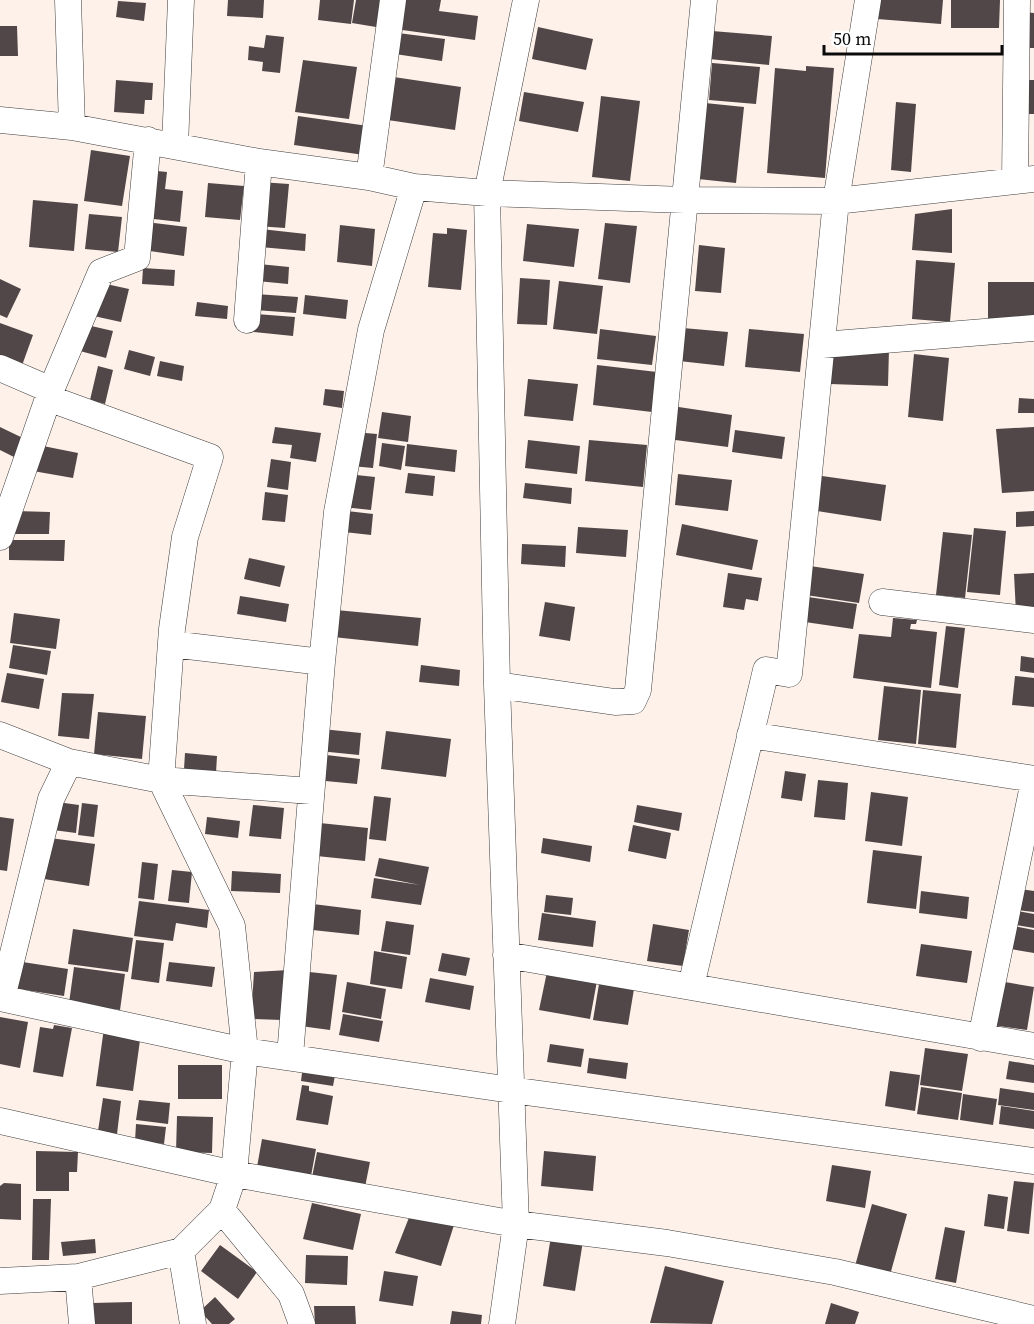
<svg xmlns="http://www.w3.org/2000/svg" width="1034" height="1324" viewBox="0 0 1034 1324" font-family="'Source Serif 4',serif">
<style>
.building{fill:#524748}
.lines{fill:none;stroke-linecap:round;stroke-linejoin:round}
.minor-casing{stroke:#3d3d3d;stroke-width:27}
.minor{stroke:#fff;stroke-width:26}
</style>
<rect width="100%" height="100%" fill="#fef1e9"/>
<path class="building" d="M228,0H264L263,18L227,16Z
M320,0H354L351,24L318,20Z
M356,0H386L382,28L352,23Z
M399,0H441L439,11L478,16L475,40L395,29Z
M878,0H943L941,24L877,19Z
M951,0H1000L999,28H951Z
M118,1L146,3L144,21L116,17Z
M1024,12L1034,13V48H1023Z
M0,26H17L18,56H0Z
M538,27L593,39L586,70L532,59Z
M712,31L772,36L769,65L709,59Z
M398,33L445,39L442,61L395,54Z
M266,35L284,37L280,73L262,71L263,62L248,60L249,46L264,48Z
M303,60L357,67L349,119L295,112Z
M712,63L760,67L756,104L709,100Z
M806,66L834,68L825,178L767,173L775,68L806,71Z
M387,76L461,87L455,130L381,119Z
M116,80L153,83L152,100H145L144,114L114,112Z
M1025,80H1034V114H1025Z
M524,92L584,102L578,132L519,121Z
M601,96L640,101L630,181L592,177Z
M896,102L916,104L911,172L891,170Z
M705,103L744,107L736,183L698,179Z
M298,116L368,126L364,155L294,145Z
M91,150L130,156L122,206L84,201Z
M157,171L167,172L165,189L183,191L180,222L145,218Z
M260,182L289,184L285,228L257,226Z
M208,183L244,186L240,220L205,217Z
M33,200L78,204L74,251L29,247Z
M952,209V253L912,250L915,214Z
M89,214L122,217L118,252L85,249Z
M146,222L187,227L184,256L143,250Z
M605,223L637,226L630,283L598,279Z
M527,224L579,229L574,267L523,261Z
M340,225L375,229L372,266L337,262Z
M447,228L467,230L461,290L428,287L433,233L447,234Z
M261,229L306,234L305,251L260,247Z
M699,245L725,248L721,293L695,291Z
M916,260L955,263L950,322L912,319Z
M259,264L289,267L288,284L257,281Z
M143,268L175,270L174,286L142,284Z
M520,278L550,280L547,325L517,324Z
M0,279L21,289L7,318L0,315Z
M559,281L603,286L597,334L553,329Z
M97,282L129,289L121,322L89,315Z
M988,282H1034V319L988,320Z
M256,294L298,297L296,313L255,310Z
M305,295L348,300L346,319L303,314Z
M197,302L228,306L227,319L195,316Z
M256,314L295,317L293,336L254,332Z
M0,323L33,335L20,371L0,364Z
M87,325L113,331L106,358L80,351Z
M683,328L728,332L724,366L679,361Z
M600,329L656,336L652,365L597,359Z
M749,329L804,334L800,372L745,367Z
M831,347L889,349L888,386L830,384Z
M129,350L155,357L150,376L124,369Z
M914,354L949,358L943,421L908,417Z
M160,361L184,366L182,381L157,376Z
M597,365L657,372L652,412L593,405Z
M98,366L113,370L105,404L90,400Z
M528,379L578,384L573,421L524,416Z
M325,389L344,391L342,408L323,405Z
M1019,398L1034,399V413H1018Z
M672,406L732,415L728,447L668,439Z
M382,412L411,416L408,442L378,438Z
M0,427L27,440L18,459L0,450Z
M275,427L321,433L316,462L290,458L292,445L272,443Z
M1034,427V491L1002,493L996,429Z
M735,430L785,437L782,459L732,452Z
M354,432L377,434L373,468L351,466Z
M528,440L580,446L577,474L525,468Z
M589,440L647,445L643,487L585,481Z
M382,443L405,446L401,470L379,466Z
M407,444L457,450L455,472L405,466Z
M38,445L78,453L73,478L33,471Z
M271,459L291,462L288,490L267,487Z
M408,473L435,476L433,496L405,493Z
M347,474L375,477L371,510L343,507Z
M678,474L732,480L728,511L675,505Z
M822,476L886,485L881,521L817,511Z
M525,483L572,488L571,504L523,498Z
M265,492L288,495L285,522L262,520Z
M15,511L50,512L49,534H14Z
M347,511L373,514L371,535L344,532Z
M1034,511V526L1016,527V512Z
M682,524L758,540L752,570L676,555Z
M578,527L628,530L626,557L576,553Z
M974,528L1006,531L1000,595L967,592Z
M943,532L972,535L965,598L936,595Z
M9,540H65L64,561L9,560Z
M522,544L566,546L565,567L521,564Z
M249,558L285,566L280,587L244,579Z
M810,566L864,574L859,603L806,595Z
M728,573L762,578L758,601L746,599L744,610L723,607Z
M1034,573V612L1016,613L1014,574Z
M240,596L289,604L286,622L237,614Z
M808,597L857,604L853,629L805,622Z
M545,602L575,607L570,641L539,636Z
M336,610L421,618L418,646L333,637Z
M14,613L60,619L56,649L10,643Z
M893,618L917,620L916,624H911L910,629L937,632L931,688L853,678L859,634L891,637Z
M946,626L965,628L958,688L939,685Z
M13,645L51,651L47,675L9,668Z
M1021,656L1034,658V673L1020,671Z
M421,665L460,670L459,686L419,682Z
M7,673L44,679L39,709L1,702Z
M1015,676L1034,678V707L1012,705Z
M884,686L921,690L916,744L878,740Z
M923,690L961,694L956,748L918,744Z
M62,693L94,694L89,739L58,736Z
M98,712L146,716L142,759L94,754Z
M322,729L361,733L359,755L319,751Z
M386,731L451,739L446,777L381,769Z
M185,753L217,756L216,773L184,769Z
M318,754L360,759L357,784L315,780Z
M785,771L806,774L802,801L781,798Z
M818,780L848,783L845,820L814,817Z
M871,792L908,797L902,846L865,841Z
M374,796L391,798L386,841L369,839Z
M57,802L79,805L76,833L53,830Z
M82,803L98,805L94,837L78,835Z
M253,805L284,808L281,839L249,836Z
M637,805L682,813L679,831L634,822Z
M0,817L14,819L7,871L0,870Z
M207,817L240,821L238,838L205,834Z
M310,822L368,828L365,861L307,855Z
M633,825L671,833L666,859L628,851Z
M50,838L95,844L89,886L44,879Z
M543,838L592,846L590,862L541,853Z
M873,850L922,856L916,909L867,903Z
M379,858L429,867L421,905L371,898L374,878L420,885L375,876Z
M142,862L158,864L154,900L138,898Z
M172,870L192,872L189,903L168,901Z
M232,871L281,874L280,893L231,891Z
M1020,889L1034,891V912L1017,910Z
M921,891L969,897L967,919L919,913Z
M546,895L573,898L571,915L544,912Z
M139,901L209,910L207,928L176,923L173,941L134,936Z
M305,903L361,910L359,935L303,929Z
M1012,910L1034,914V928L1009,924Z
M542,913L596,921L593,947L538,940Z
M386,921L414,925L410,955L381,951Z
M653,924L689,930L683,966L647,961Z
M1008,925L1034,930V953L1004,948Z
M73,929L133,938L128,972L68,964Z
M136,940L164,943L159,983L131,979Z
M921,944L972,951L967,983L916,976Z
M374,951L407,957L402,989L370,984Z
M442,953L470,958L466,976L438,971Z
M16,961L68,969L64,996L12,988Z
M169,962L215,967L212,987L166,981Z
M74,967L125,974L120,1010L69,1003Z
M289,970L282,1020L251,1019L254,972Z
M300,971L337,975L330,1030L293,1025Z
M547,972L597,981L590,1019L539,1010Z
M430,978L474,986L470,1010L425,1002Z
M999,981L1034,987L1027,1030L992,1025Z
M347,982L386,989L381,1019L342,1012Z
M599,984L634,989L628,1025L593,1020Z
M343,1014L383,1021L379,1042L339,1035Z
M0,1017L28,1022L20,1068L0,1064Z
M54,1025L72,1028L63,1077L33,1072L40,1027L53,1029Z
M104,1028L141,1033L133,1091L96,1086Z
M550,1044L584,1049L581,1067L547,1062Z
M925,1048L968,1054L962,1091L920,1085Z
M589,1058L628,1063L626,1079L587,1073Z
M1009,1061L1034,1065V1083L1006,1079Z
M178,1065H222V1099H178Z
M303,1065L336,1070L333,1086L301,1081Z
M890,1071L920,1075L915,1111L885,1106Z
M302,1085L309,1086V1091L333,1096L328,1125L296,1120Z
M921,1087L962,1093L958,1120L917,1114Z
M1000,1088L1034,1093V1110L998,1105Z
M963,1094L997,1099L993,1125L960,1120Z
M103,1098L121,1101L117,1134L98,1131Z
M139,1100L170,1103L168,1124L136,1120Z
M1001,1106L1034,1111V1129L999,1124Z
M177,1116L213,1117L212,1153L176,1152Z
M136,1124L166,1127L164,1144L135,1141Z
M262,1139L316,1149L311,1176L257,1167Z
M36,1151L78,1152L77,1172H69V1191H36Z
M544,1151L596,1156L593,1191L541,1186Z
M317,1152L370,1162L365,1187L312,1177Z
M832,1165L871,1171L865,1208L826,1201Z
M1014,1181L1034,1183L1029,1234L1007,1231Z
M4,1183L21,1184V1220L0,1219V1186Z
M988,1194L1008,1197L1004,1229L984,1226Z
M33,1199H51L49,1260H32Z
M312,1203L361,1214L353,1250L303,1239Z
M872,1204L907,1214L890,1275L855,1266Z
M410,1215L454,1225L441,1266L395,1253Z
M945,1227L965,1231L956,1283L935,1279Z
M551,1236L583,1241L575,1291L543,1286Z
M95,1239L96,1253L63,1256L61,1242Z
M220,1245L257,1272L238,1299L201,1271Z
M306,1255L348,1256L347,1285L305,1283Z
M665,1266L724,1281L712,1324L650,1323Z
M384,1271L418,1276L413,1306L379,1301Z
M215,1297L235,1319L229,1324H212L200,1311Z
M132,1302V1324H92V1303Z
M831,1303L859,1312L855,1324H825Z
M314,1306H355L356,1324H315Z
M452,1311L482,1315L481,1324H450Z"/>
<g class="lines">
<g class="minor-casing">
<path id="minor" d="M68,0L72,127
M0,120L72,127L259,162L369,177L414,187L487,193L685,200L836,201L1034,179
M175,145L181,0
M369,177L393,0
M1015,181L1017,0
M247,320L259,162
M822,345L1034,328
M0,368L51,390
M48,398L210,457L185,537L172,629L161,780L311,791
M0,537L51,390L101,272L137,258L148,140
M882,602L1034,620
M171,644L322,662
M497,685L615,702L633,701L638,690L704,0
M0,735L69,762L161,780L232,926L245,1051L234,1174L222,1210L181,1251L78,1277L0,1281
M750,735L1034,779
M506,955L1034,1046
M691,986L766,670L789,674L836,201L868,0
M0,998L245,1051L511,1090L1034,1161
M2,998L51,799L69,762
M981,1038L1034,781
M290,1056L322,662L337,512L371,330L414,187
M0,1121L234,1174L516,1224L667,1243L835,1272L1034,1319
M222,1210L291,1294L302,1324
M181,1251L193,1324
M78,1277L82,1324
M502,1324L516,1224L497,685L487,193L526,0"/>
</g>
<use href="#minor" class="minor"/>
</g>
<path d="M824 45v9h178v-9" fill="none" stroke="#0a0a0a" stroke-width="3"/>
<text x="833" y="45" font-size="18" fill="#0a0a0a" stroke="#ffffff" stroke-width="4.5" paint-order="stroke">50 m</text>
</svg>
